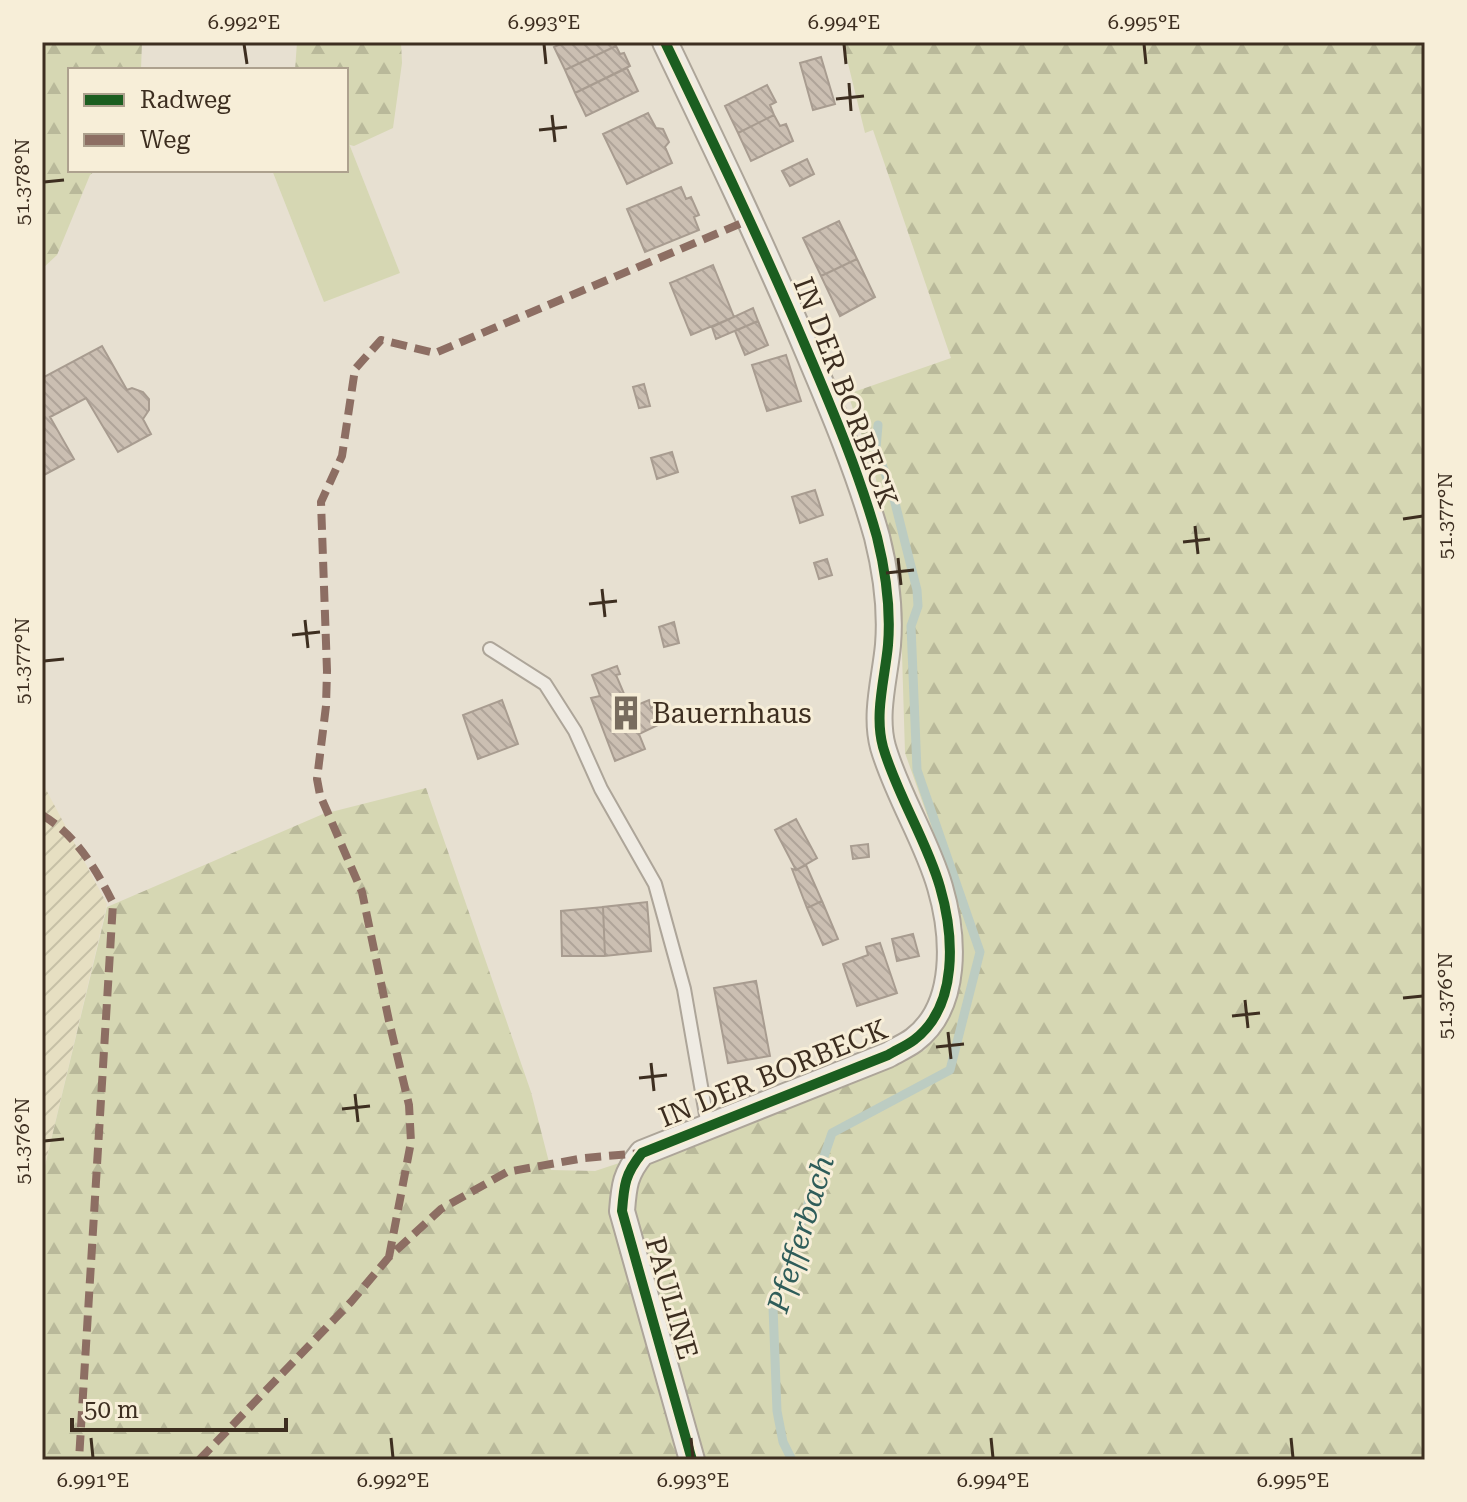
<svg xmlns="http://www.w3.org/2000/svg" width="1467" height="1502" viewBox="0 0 1467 1502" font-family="'Roboto Serif',serif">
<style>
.farmland{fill:url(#farmland-furrows)}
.forest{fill:url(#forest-firs)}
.garden{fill:#d6d7b3}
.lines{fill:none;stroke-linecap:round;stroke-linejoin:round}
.stream{stroke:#bcccc2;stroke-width:9}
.building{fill:url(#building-back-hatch);stroke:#a89c90;stroke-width:2}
.lane-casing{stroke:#ada599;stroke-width:16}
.street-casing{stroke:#ada599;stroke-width:28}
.lane{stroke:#efebe3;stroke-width:12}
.street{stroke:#efebe3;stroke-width:24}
.quiet{stroke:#8d6e63;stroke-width:8;stroke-dasharray:16 8;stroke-linecap:butt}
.cycleway-casing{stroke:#f7eed8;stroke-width:15}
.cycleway{stroke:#1b5e20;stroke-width:10}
.ticks{fill:none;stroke:#3d2e20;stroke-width:3}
.labels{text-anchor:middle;stroke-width:6;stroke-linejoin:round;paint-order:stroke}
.street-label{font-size:28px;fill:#3d2e20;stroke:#f7eed8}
.poi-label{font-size:28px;fill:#3d2e20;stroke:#f7eed8;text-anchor:start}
.water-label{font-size:30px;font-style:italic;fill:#2f5d5a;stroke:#f7eed8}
.neatline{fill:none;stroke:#3d2e20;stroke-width:3}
.ticks-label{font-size:20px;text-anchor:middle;fill:#3d2e20}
</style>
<defs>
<pattern id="farmland-furrows" width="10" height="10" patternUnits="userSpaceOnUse" patternTransform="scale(2)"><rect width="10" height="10" fill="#e6dfc2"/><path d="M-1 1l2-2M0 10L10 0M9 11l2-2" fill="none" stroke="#c6c0a6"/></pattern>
<pattern id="forest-firs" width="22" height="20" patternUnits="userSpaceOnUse" patternTransform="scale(2)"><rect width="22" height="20" fill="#d6d7b3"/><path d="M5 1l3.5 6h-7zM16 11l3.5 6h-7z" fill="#b9b99a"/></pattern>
<pattern id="building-back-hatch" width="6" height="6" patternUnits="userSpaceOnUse" patternTransform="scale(2)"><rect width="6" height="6" fill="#cbbfb2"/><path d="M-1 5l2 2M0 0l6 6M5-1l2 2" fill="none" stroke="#afa499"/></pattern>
</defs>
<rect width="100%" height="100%" fill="#e7e0d1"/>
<path class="farmland" d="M42,782L107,904L42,1178Z"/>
<path class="forest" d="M42,42H142L141,70H70V170H96L90,175L57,255L42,269Z
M297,42H401L402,63L393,128L354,146L346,144V70H295Z
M837,42H1425V1460H42V1178L107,907L323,814L426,788L531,1092L551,1170L595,1171L725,1128L873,1072L925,1050L952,1012L963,960V928L949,877L905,753L900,588L875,475L848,394L951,358L873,130L865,133L844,47Z"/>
<path class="garden" d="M346,136L400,273L324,302L272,170H346Z"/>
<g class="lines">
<path class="stream" d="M792,1460L783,1442L777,1411L773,1307L832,1133L950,1070L980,952L917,770L911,626L918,606L917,590L893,495L876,448L878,425"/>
</g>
<path class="building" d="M565,42H614L616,46L565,70L554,47Z
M616,46L620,54L624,53L630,66L575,93L565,70Z
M821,57L835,104L813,110L800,63Z
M627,68L638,91L586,116L575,93Z
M767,85L776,102L770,105L774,115L738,133L725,106Z
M648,113L656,128L663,129L669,142L665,147L672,163L627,184L603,134Z
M774,115L780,126L786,124L793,141L751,161L738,133Z
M807,159L814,174L790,186L782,171Z
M681,187L686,199L691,197L699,215L694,217L699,230L645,252L627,209Z
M839,221L857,259L821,276L803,238Z
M857,259L875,297L840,316L821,276Z
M713,265L734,317L691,335L670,283Z
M753,308L758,321L716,339L712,327Z
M758,321L768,345L745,355L735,331Z
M102,346L127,390L132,388L143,392L149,399V410L143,419L151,434L118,452L86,398L50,417L74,459L42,476V378Z
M786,355L801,401L767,411L752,365Z
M644,384L650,406L639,408L633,387Z
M672,452L678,472L657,479L651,458Z
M815,490L823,515L800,523L792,497Z
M827,559L832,575L819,579L814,563Z
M674,622L679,643L664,647L659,627Z
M617,666L620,674L616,675L630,708L649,700L651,708L655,706L658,712L653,713L658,725L639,734L645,749L615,761L591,698L600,696L592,675Z
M502,700L518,744L478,759L463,715Z
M796,819L817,858L796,870L775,830Z
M868,844L869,857L853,859L851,846Z
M806,865L822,901L807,908L792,869L796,870Z
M822,901L838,939L823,945L807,908Z
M647,902L651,951L605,956L603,907Z
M603,907L605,956H562L561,911Z
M913,934L919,956L897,961L892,939Z
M880,943L897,993L857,1006L843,964L868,955L866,947Z
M756,981L770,1056L728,1063L714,988Z"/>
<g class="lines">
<g class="lane-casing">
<path id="lane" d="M490,649L545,684L575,731L601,789L655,884L684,989L708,1126"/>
</g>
<g class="street-casing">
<path id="street" d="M665,42C714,144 763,246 807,350C833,411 859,473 877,537C886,573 891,608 888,645C885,678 874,714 883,747C897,795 927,841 940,887C954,935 959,1006 914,1040C906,1046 896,1050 888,1055L642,1153C625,1174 624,1185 622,1211L692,1460"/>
</g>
<use href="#lane" class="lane"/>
<use href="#street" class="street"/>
<path class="quiet" d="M42,815C76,835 96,869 113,903L79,1460
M389,1257L411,1142L409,1105L389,1021L362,892L320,795L317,779L326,706L327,671L321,502L342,456L355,369L381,340L435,353L749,220
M199,1460L351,1302L389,1257L441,1209L507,1172L584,1158L642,1153"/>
<g class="cycleway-casing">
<path id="cycleway" d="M665,42C714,144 763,246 807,350C833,411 859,473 877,537C886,573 891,608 888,645C885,678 874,714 883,747C897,795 927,841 940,887C954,935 959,1006 914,1040C906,1046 896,1050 888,1055L642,1153C625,1174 624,1185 622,1211L692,1460"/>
</g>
<use href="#cycleway" class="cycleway"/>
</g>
<path class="ticks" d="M244,44L247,64M544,44L546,64M844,44L846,64M1144,44L1146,64M849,83L851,111M836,99L864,96M552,115L555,142M539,130L567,127M44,182L64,180M1403,519L1423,516M1195,526L1198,554M1183,542L1210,539M898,558L901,585M886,573L914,570M602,589L605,617M589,604L617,601M305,620L308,648M292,635L320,632M44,661L64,659M1403,998L1423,996M1245,1000L1248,1028M1232,1016L1260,1013M948,1032L951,1059M936,1047L964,1044M651,1063L654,1091M639,1078L667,1075M355,1094L358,1122M342,1109L370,1106M44,1141L64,1139M91,1438L93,1458M391,1438L393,1458M691,1438L693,1458M991,1438L993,1458M1291,1438L1293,1458"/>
<defs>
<g id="building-bare" transform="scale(2.76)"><path d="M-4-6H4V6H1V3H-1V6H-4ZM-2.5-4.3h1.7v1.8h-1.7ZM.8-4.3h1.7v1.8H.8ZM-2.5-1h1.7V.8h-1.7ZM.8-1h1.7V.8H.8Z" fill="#786c5e" stroke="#f7eed8" stroke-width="2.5" paint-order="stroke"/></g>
</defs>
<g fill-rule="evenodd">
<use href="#building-bare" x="626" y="713"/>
</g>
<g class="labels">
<g class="street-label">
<text transform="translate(846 392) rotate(69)" y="10">IN DER BORBECK</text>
<text transform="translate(773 1073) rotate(-22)" y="10">IN DER BORBECK</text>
<text transform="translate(672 1298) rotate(74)" y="10">PAULINE</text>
</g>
<g class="poi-label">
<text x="652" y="723">Bauernhaus</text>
</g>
<g class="water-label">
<text transform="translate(801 1234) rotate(-73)" y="10">Pfefferbach</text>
</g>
</g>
<rect width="1467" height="1502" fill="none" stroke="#f7eed8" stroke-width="88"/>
<rect x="68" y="68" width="280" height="104" fill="#f7eed8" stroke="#ada18e" stroke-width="2"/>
<rect x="84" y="94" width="40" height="12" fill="#1b5e20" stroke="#ada18e" stroke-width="2"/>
<text x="140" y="108" font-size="24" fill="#3d2e20">Radweg</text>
<rect x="84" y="134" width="40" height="12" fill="#8d6e63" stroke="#ada18e" stroke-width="2"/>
<text x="140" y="148" font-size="24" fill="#3d2e20">Weg</text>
<path d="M72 1418v12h214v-12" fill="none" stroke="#3d2e20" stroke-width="4"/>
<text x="84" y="1418" font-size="24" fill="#3d2e20" stroke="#f7eed8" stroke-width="6" paint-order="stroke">50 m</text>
<rect x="44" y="44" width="1379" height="1414" class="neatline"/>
<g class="ticks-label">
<text x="244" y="29">6.992°E</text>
<text x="544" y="29">6.993°E</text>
<text x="844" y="29">6.994°E</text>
<text x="1144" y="29">6.995°E</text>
<text transform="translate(22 182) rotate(-90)" y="7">51.378°N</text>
<text transform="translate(1445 516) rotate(-90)" y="7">51.377°N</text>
<text transform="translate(22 661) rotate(-90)" y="7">51.377°N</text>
<text transform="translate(1445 996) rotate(-90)" y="7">51.376°N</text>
<text transform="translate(22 1141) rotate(-90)" y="7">51.376°N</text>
<text x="93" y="1487">6.991°E</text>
<text x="393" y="1487">6.992°E</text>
<text x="693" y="1487">6.993°E</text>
<text x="993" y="1487">6.994°E</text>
<text x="1293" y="1487">6.995°E</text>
</g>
</svg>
